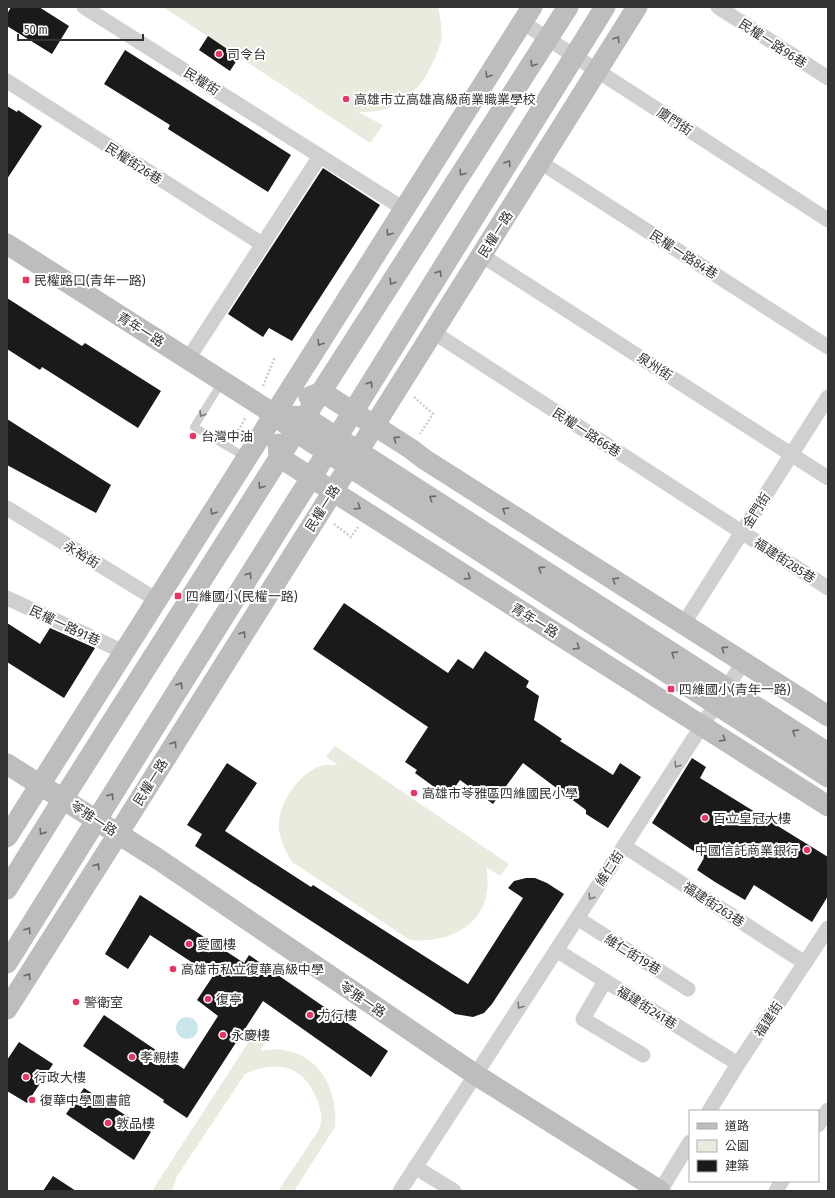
<svg xmlns="http://www.w3.org/2000/svg" width="835" height="1198" viewBox="0 0 835 1198" font-family="'Fira Sans Condensed','Noto Sans TC',sans-serif">
<style>
.green{fill:#e8ecde}
.water{fill:#cae6ed}
.building{fill:#1a1a1a}
.lines{fill:none;stroke-linecap:round;stroke-linejoin:round}
.path{stroke:#cdcdcd;stroke-width:2.5;stroke-dasharray:2 2;stroke-linecap:butt}
.lane{stroke:#d0d0d0;stroke-width:8}
.street{stroke:#d0d0d0;stroke-width:15}
.secondary{stroke:#bdbdbd;stroke-width:21}
.oneway{stroke:#6a6a6a}
.oneway2{stroke:#7a7a7a}
.poi-dot{fill:#ea3463;stroke:#fff;stroke-width:1.5}
.labels{text-anchor:middle;stroke-width:4;stroke-linejoin:round;paint-order:stroke}
.street-label{font-size:13px;fill:#333;stroke:#fff}
.poi-label{font-size:13px;fill:#333;stroke:#fff;text-anchor:start}
</style>
<rect width="100%" height="100%" fill="#fff"/>
<path class="green" d="M163,7H438C440,17 443,30 441,41C439,51 428,74 422,82C416,90 399,104 391,107C379,112 369,112 358,112L383,125L370,143Z
M335,746L509,864L500,876L486,867C496,918 457,944 410,940L292,862C286,852 281,842 279,831C276,806 297,775 320,766C325,764 332,765 338,765L326,757Z
M257,1029L269,1037L260,1051C310,1041 339,1081 335,1127L294,1191H278C288,1176 299,1160 309,1145C312,1139 318,1133 320,1127C323,1117 320,1106 316,1097C302,1064 275,1060 245,1074L177,1176L172,1191H152Z"/>
<path class="water" d="M176 1028a11 11 0 1 1 22 0a11 11 0 1 1-22 0Z"/>
<path class="building" d="M11,7H39L69,26L52,54L7,26V14Z
M208,36L239,57L230,71L199,50Z
M125,50L291,155L268,192L168,129L170,125L104,84Z
M7,106L17,112L18,110L42,126L7,179Z
M323,168L380,205L292,341L269,328L263,337L228,314Z
M7,298L82,346L85,343L161,391L138,428L42,367L40,370L7,349Z
M7,419L111,485L96,513L7,465Z
M344,603L448,673L458,659L473,669L485,651L529,681L526,687L539,696L534,720L562,739L560,741L613,775L620,763L641,777L608,828L586,814V810L523,763L493,804L460,780L448,797L415,773L417,770L405,762L428,727L313,649Z
M7,623L40,644L50,628L95,648L64,698L7,662Z
M692,758L706,767L700,778L828,857V896L812,922L754,885L745,900L715,882L697,870L704,858L652,823Z
M227,763L257,783L225,831L311,887L313,885L468,984L523,898L508,888L514,881L526,878H535L547,883L564,894L492,1004L484,1013L473,1017L455,1014L195,846L202,834L187,825Z
M140,895L244,963L249,955L388,1051L371,1077L263,1001L187,1118L163,1102L164,1100L83,1046L104,1015L184,1069L218,1016L197,1000L213,976L150,935L128,969L105,954Z
M19,1042L53,1064L27,1103L7,1091V1060Z
M84,1088L151,1132L134,1160L66,1114Z
M53,1176L76,1191H43Z"/>
<g class="lines">
<path class="path" d="M263,386L275,357
M414,397L433,414L420,434
M236,434L246,417
M334,524L351,537L358,527"/>
<path class="lane" d="M222,382L194,427L247,458"/>
<path class="street" d="M84,7L404,209
M718,7L828,78
M522,22L828,220
M7,81L262,244
M540,162L828,347
M481,255L828,478
M433,332L828,588
M188,359L320,156
M7,508L157,600
M7,598L124,652
M684,623L828,397
M624,846L805,963
M577,918L688,989
M556,950L738,1064
M605,981L583,1019L643,1055
M709,1111L738,1064L828,928
M818,1125L828,1110
M415,1167L454,1191
M400,1191L744,661
M660,1191L690,1142
M776,1191L782,1181"/>
<path class="secondary" d="M7,244L274,414L296,432L828,777
M309,397L322,392L411,449L424,459L828,716
M291,416L305,417L828,753
M278,444L279,457L828,806
M7,764L158,859L476,1075L660,1191
M7,837L532,7
M7,889L63,799L305,417L568,7
M7,963L288,514L353,412L605,7
M7,1009L118,834L637,7"/>
</g>
<defs><path id="oneway-chevron" d="M-2-3.5L2.5 0L-2 3.5" fill="none" stroke-width="1.6" stroke-linecap="round" stroke-linejoin="round"/></defs>
<g class="oneway">
<use href="#oneway-chevron" transform="translate(617 39) rotate(-58)"/>
<use href="#oneway-chevron" transform="translate(533 64) rotate(123)"/>
<use href="#oneway-chevron" transform="translate(488 75) rotate(122)"/>
<use href="#oneway-chevron" transform="translate(508 163) rotate(-58)"/>
<use href="#oneway-chevron" transform="translate(462 173) rotate(123)"/>
<use href="#oneway-chevron" transform="translate(389 233) rotate(122)"/>
<use href="#oneway-chevron" transform="translate(439 273) rotate(-58)"/>
<use href="#oneway-chevron" transform="translate(392 282) rotate(123)"/>
<use href="#oneway-chevron" transform="translate(320 343) rotate(122)"/>
<use href="#oneway-chevron" transform="translate(370 384) rotate(-58)"/>
<use href="#oneway-chevron" transform="translate(396 439) rotate(-147)"/>
<use href="#oneway-chevron" transform="translate(261 486) rotate(122)"/>
<use href="#oneway-chevron" transform="translate(432 498) rotate(-147)"/>
<use href="#oneway-chevron" transform="translate(358 507) rotate(32)"/>
<use href="#oneway-chevron" transform="translate(505 510) rotate(-148)"/>
<use href="#oneway-chevron" transform="translate(213 512) rotate(122)"/>
<use href="#oneway-chevron" transform="translate(541 569) rotate(-147)"/>
<use href="#oneway-chevron" transform="translate(249 575) rotate(-58)"/>
<use href="#oneway-chevron" transform="translate(468 577) rotate(33)"/>
<use href="#oneway-chevron" transform="translate(615 580) rotate(-148)"/>
<use href="#oneway-chevron" transform="translate(243 634) rotate(-58)"/>
<use href="#oneway-chevron" transform="translate(577 647) rotate(33)"/>
<use href="#oneway-chevron" transform="translate(724 649) rotate(-147)"/>
<use href="#oneway-chevron" transform="translate(674 654) rotate(-147)"/>
<use href="#oneway-chevron" transform="translate(180 685) rotate(-58)"/>
<use href="#oneway-chevron" transform="translate(795 732) rotate(-147)"/>
<use href="#oneway-chevron" transform="translate(723 739) rotate(32)"/>
<use href="#oneway-chevron" transform="translate(174 744) rotate(-58)"/>
<use href="#oneway-chevron" transform="translate(111 796) rotate(-58)"/>
<use href="#oneway-chevron" transform="translate(42 832) rotate(122)"/>
<use href="#oneway-chevron" transform="translate(97 866) rotate(-58)"/>
<use href="#oneway-chevron" transform="translate(28 930) rotate(-58)"/>
<use href="#oneway-chevron" transform="translate(28 976) rotate(-58)"/>
</g>
<g class="oneway2">
<use href="#oneway-chevron" transform="translate(202 414) rotate(122)"/>
<use href="#oneway-chevron" transform="translate(677 765) rotate(123)"/>
<use href="#oneway-chevron" transform="translate(591 897) rotate(123)"/>
<use href="#oneway-chevron" transform="translate(520 1006) rotate(123)"/>
</g>
<g class="poi-dot">
<circle cx="219" cy="54" r="4"/>
<circle cx="346" cy="99" r="4"/>
<rect x="22" y="276" width="8" height="8" rx="2"/>
<circle cx="193" cy="436" r="4"/>
<rect x="174" y="592" width="8" height="8" rx="2"/>
<rect x="667" y="685" width="8" height="8" rx="2"/>
<circle cx="414" cy="793" r="4"/>
<circle cx="705" cy="818" r="4"/>
<circle cx="807" cy="850" r="4"/>
<circle cx="189" cy="944" r="4"/>
<circle cx="173" cy="969" r="4"/>
<circle cx="208" cy="999" r="4"/>
<circle cx="76" cy="1002" r="4"/>
<circle cx="310" cy="1015" r="4"/>
<circle cx="223" cy="1035" r="4"/>
<circle cx="132" cy="1057" r="4"/>
<circle cx="26" cy="1077" r="4"/>
<circle cx="32" cy="1100" r="4"/>
<circle cx="108" cy="1123" r="4"/>
</g>
<g class="labels">
<g class="street-label">
<text transform="translate(773 43) rotate(33)" y="5">民權一路96巷</text>
<text transform="translate(202 81) rotate(32)" y="5">民權街</text>
<text transform="translate(675 121) rotate(33)" y="5">廈門街</text>
<text transform="translate(134 163) rotate(33)" y="5">民權街26巷</text>
<text transform="translate(495 234) rotate(-58)" y="5">民權一路</text>
<text transform="translate(684 254) rotate(33)" y="5">民權一路84巷</text>
<text transform="translate(141 329) rotate(32)" y="5">青年一路</text>
<text transform="translate(655 366) rotate(33)" y="5">泉州街</text>
<text transform="translate(587 432) rotate(33)" y="5">民權一路66巷</text>
<text transform="translate(322 508) rotate(-58)" y="5">民權一路</text>
<text transform="translate(756 510) rotate(-58)" y="5">金門街</text>
<text transform="translate(82 554) rotate(32)" y="5">永裕街</text>
<text transform="translate(785 560) rotate(33)" y="5">福建街285巷</text>
<text transform="translate(535 620) rotate(32)" y="5">青年一路</text>
<text transform="translate(65 625) rotate(25)" y="5">民權一路91巷</text>
<text transform="translate(150 782) rotate(-58)" y="5">民權一路</text>
<text transform="translate(94 818) rotate(33)" y="5">苓雅一路</text>
<text transform="translate(609 868) rotate(-57)" y="5">維仁街</text>
<text transform="translate(714 904) rotate(33)" y="5">福建街263巷</text>
<text transform="translate(633 954) rotate(32)" y="5">維仁街19巷</text>
<text transform="translate(363 999) rotate(34)" y="5">苓雅一路</text>
<text transform="translate(647 1007) rotate(32)" y="5">福建街241巷</text>
<text transform="translate(768 1019) rotate(-57)" y="5">福建街</text>
</g>
<g class="poi-label">
<text x="227" y="59">司令台</text>
<text x="354" y="104">高雄市立高雄高級商業職業學校</text>
<text x="34" y="285">民權路口(青年一路)</text>
<text x="201" y="441">台灣中油</text>
<text x="186" y="601">四維國小(民權一路)</text>
<text x="679" y="694">四維國小(青年一路)</text>
<text x="422" y="798">高雄市苓雅區四維國民小學</text>
<text x="713" y="823">百立皇冠大樓</text>
<text x="799" y="855" text-anchor="end">中國信託商業銀行</text>
<text x="197" y="949">愛國樓</text>
<text x="181" y="974">高雄市私立復華高級中學</text>
<text x="216" y="1004">復亭</text>
<text x="84" y="1007">警衛室</text>
<text x="318" y="1020">力行樓</text>
<text x="231" y="1040">永慶樓</text>
<text x="140" y="1062">孝親樓</text>
<text x="34" y="1082">行政大樓</text>
<text x="40" y="1105">復華中學圖書館</text>
<text x="116" y="1128">敦品樓</text>
</g>
</g>
<rect width="835" height="1198" fill="none" stroke="#333333" stroke-width="16"/>
<rect x="689" y="1110" width="130" height="72" fill="#ffffff" stroke="#adadad"/>
<rect x="697" y="1123" width="20" height="6" fill="#bdbdbd" stroke="#adadad"/>
<text x="725" y="1130" font-size="12" fill="#333333">道路</text>
<rect x="697" y="1140" width="20" height="12" fill="#e8ecde" stroke="#adadad"/>
<text x="725" y="1150" font-size="12" fill="#333333">公園</text>
<rect x="697" y="1160" width="20" height="12" fill="#1a1a1a" stroke="#adadad"/>
<text x="725" y="1170" font-size="12" fill="#333333">建築</text>
<path d="M18 34v6h125v-6" fill="none" stroke="#333333" stroke-width="2"/>
<text x="24" y="34" font-size="12" fill="#333333" stroke="#ffffff" stroke-width="3" paint-order="stroke">50 m</text>
</svg>
